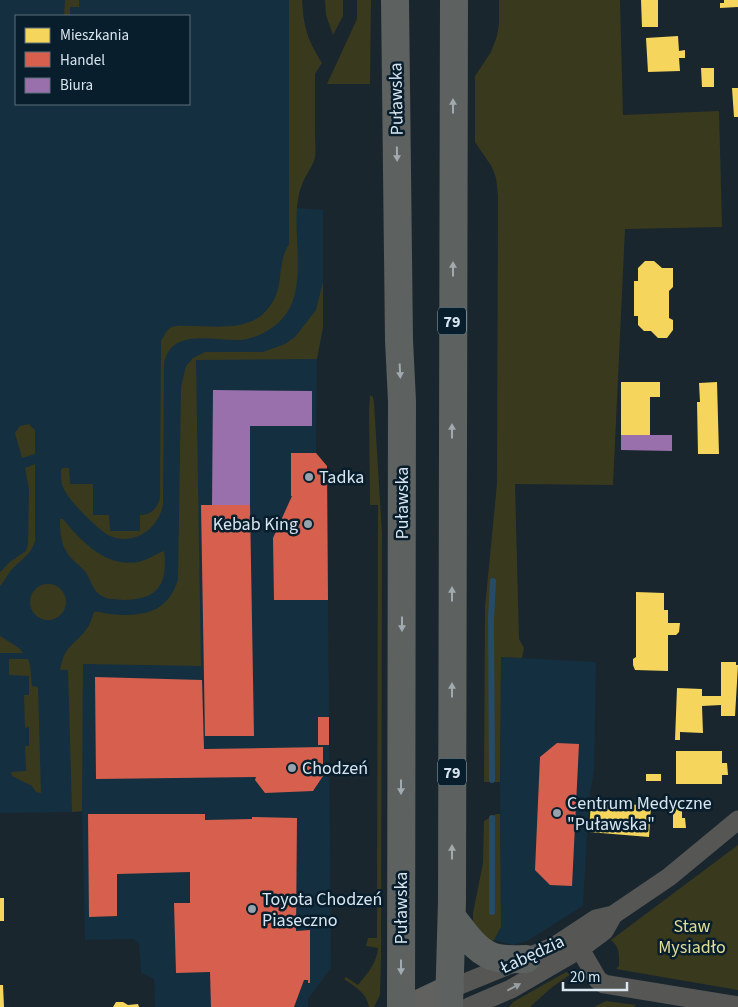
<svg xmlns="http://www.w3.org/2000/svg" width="738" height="1007" viewBox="0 0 738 1007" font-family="'Source Sans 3',sans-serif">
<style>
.built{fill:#142f40;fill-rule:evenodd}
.green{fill:#39391e}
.homes{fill:#f6d55c}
.shops{fill:#d6604d}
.offices{fill:#9970ab}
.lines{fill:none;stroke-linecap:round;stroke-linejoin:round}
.stream{stroke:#264b66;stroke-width:6}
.street{stroke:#565755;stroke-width:19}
.secondary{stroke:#616260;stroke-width:28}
.primary{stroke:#5d615f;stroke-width:28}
.oneway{fill:#a1aaaf}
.oneway2{fill:#989ea2}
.poi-dot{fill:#96a3ac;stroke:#081e2c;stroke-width:2}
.labels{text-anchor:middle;stroke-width:5;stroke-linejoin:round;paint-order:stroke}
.shield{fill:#081e2c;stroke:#9aaab5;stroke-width:1}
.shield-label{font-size:16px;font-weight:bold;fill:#d9e6f0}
.street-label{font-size:18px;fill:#d9e6f0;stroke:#081e2c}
.poi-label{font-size:18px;fill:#d9e6f0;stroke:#081e2c;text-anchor:start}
.park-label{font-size:18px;fill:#e2de94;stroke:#081e2c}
</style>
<rect width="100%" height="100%" fill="#1a262e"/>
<path class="built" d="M0,0H297V208L323,210V327L317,359L316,453L327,466L331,968L308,999V1007H155L154,979L141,973L139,944L134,939L85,940L82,812L0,813ZM16,16H189V104H16Z
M501,657L596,662L594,771L589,800L583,906L527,941L513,945L494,940L501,927L500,814Z"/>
<path class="green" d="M65,0H79V7H70V16H64Z
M289,0H302C304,29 307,38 322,63L315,74C315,94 315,114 315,134C315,142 316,150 315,157C313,167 305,175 302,185C299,191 298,200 297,207C294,240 306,286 286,314C276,328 258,338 241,340C214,341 170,327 164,364L163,505C158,529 135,546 110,536C99,531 69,501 64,489C61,484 61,477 61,470L63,468H69L70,484H93V515H109L110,531H140V515C151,515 157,509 160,498L161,341C164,336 166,331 170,328C176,325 183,326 189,326C213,326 244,331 263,314C288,290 274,269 289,244Z
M325,0H343V16L333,35L326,15Z
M357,0H371L370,84H327L357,19Z
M499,0H620L623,115L719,111L722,227L625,229L613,485L515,484L519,639L524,648L522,658L501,657L500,782H484L485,607L497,484L498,195L496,178L492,167L475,142V76L491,52L497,36L499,24Z
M323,282V327L317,359L196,360L201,666L83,664L82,811L72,812L68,670H60C65,643 75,646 88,627C91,622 92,617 94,612C100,611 104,614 110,614C141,617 167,614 178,580L181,387L186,366L193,358L205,352H263L285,344L295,337L316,310Z
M370,395L373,397L374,403L382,533L381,956L380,995L374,1007H369C367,993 355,987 344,979L346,977L358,985C367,974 377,963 378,948L366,946L368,938H377L378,505H370L369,410Z
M29,424L35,430V454L22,458L15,433L20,426Z
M35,464V541C31,556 18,561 9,573C6,577 4,582 0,586V572L11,561L26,551L28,544L29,489L25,468Z
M60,519H63C81,541 106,568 138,562C148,560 155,554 164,551C168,583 159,600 124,600C117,599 108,600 102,596C94,592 91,582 87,574C84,569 78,565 74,561C61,548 60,536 60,519Z
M30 602a18 18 0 1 1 36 0a18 18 0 1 1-36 0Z
M0,636L19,648L23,653H0Z
M9,659H28L30,665L32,686L38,687L41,793L36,792L32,786L12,776L11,772L26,771L25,746H29V727L25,728L24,695H29V676L9,675Z
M496,814H500L501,927L494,940L489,944L473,922V913L483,863L484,821Z
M738,845V990L616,969L619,966C619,955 620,947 611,940Z
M566,972L571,974L551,988L530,1007H509L513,1002Z
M606,1001L636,1005L633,1007H594Z"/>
<path class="homes" d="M641,0H658V27H642Z
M724,0H738V7L720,8V3H724Z
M678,36L679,51L685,50V58H679L680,71L648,72L646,38Z
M701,68H714V87H702Z
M732,88H738V117H734Z
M645,261H654L662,268H673V287L669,291V318L673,320V330L667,338H658L651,331H644L638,325V316H634V281H638V268Z
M621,382H660V397H650V435H621Z
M717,382L719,454H698L697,402H700L699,383Z
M636,592L664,593V610H668V623H680L679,632L676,635H668V671L635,670L633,665V659L636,657Z
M721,662H736V665H738L735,716H721V705L702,706L703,733L680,732V740H675L677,688L702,689V696H721Z
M676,751H722V763H727L728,775H722V784H676Z
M646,774H661V781H646Z
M591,801L651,806L649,837L589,832Z
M673,802H682V818H685L686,828H673Z
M0,898H4V921H0Z
M0,985H3L4,1007H0Z
M116,1002H123L128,1005L138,1004L139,1007H113Z"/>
<path class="shops" d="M291,453H316L327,466L328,600H274L273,538L292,496H291Z
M201,505H250L254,736H205Z
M95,677L202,680L204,749L323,747V776L313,791L265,793L255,780L256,777L96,779Z
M318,717H329V745H318Z
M557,743L579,744L572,886L550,885L535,870L540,757Z
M88,814H205V820L252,819V817L297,818L296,931L310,930V983H308V980H304L294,1007H211L210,972L176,973L174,903H190V872L117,874V916L89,917Z"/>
<path class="offices" d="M213,390L312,391V426H250V505H212Z
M621,435H672V451L621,450Z"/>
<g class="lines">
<path class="stream" d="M492,780L491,619L493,581
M492,818V912"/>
<path class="street" d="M580,949L598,980L604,984L738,1006
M450,989L555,946L596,919L613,915L669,877L738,820
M469,1007L511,989L580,949L604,931L613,915"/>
<path class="secondary" d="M412,1007L450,989"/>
<path class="primary" d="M395,0L399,340L402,401L401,1007
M452,917C465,933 477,954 498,958C507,960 517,959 526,959
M449,1007L452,901L454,0"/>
</g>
<defs><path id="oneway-solid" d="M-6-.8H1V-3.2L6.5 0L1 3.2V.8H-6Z" transform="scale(1.25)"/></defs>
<g class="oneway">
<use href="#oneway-solid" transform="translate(453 106) rotate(-90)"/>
<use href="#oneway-solid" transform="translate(397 154) rotate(89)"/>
<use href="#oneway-solid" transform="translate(453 269) rotate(-90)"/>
<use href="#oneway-solid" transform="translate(400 371) rotate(87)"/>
<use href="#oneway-solid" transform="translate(452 431) rotate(-90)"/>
<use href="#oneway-solid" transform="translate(452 594) rotate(-90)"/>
<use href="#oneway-solid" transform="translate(402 624) rotate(90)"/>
<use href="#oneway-solid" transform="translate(452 690) rotate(-90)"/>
<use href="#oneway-solid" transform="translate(401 787) rotate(90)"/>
<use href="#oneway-solid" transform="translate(452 852) rotate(-90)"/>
<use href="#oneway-solid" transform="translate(401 967) rotate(90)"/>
</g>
<use class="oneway2" href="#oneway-solid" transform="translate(514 987) rotate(-28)"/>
<g class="poi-dot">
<circle cx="309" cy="477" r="5"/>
<circle cx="308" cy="524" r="5"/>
<circle cx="292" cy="768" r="5"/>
<circle cx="557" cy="813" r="5"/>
<circle cx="252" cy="909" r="5"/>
</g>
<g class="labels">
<g class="shield">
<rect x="438" y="307.5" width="28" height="27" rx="4"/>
<rect x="438" y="758.5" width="28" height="27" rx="4"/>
</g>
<g class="shield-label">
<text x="452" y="327">79</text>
<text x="452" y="778">79</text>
</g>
<g class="street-label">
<text transform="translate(396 99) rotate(-91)" y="6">Puławska</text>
<text transform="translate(402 503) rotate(-90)" y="6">Puławska</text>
<text transform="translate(401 908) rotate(-90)" y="6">Puławska</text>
<text transform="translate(532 954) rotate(-25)" y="6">Łabędzia</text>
</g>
<g class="poi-label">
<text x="319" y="483">Tadka</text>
<text x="298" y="530" text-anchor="end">Kebab King</text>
<text x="302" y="774">Chodzeń</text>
<text x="567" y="809">Centrum Medyczne<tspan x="567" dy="21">"Puławska"</tspan></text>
<text x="262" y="905">Toyota Chodzeń<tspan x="262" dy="21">Piaseczno</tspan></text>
</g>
<g class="park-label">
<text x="692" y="932">Staw<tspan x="692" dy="21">Mysiadło</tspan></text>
</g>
</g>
<rect x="15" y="15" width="175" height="90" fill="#081e2c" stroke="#5c6e7a"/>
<rect x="25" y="28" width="25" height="15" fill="#f6d55c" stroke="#5c6e7a"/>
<text x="60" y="40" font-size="15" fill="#d9e6f0">Mieszkania</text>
<rect x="25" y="52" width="25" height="15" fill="#d6604d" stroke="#5c6e7a"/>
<text x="60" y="65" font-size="15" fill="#d9e6f0">Handel</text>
<rect x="25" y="78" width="25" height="15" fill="#9970ab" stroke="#5c6e7a"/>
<text x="60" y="90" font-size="15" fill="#d9e6f0">Biura</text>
<path d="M563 982v8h64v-8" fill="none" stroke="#d9e6f0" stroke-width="2.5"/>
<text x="570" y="982" font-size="15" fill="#d9e6f0" stroke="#081e2c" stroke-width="4" paint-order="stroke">20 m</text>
</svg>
